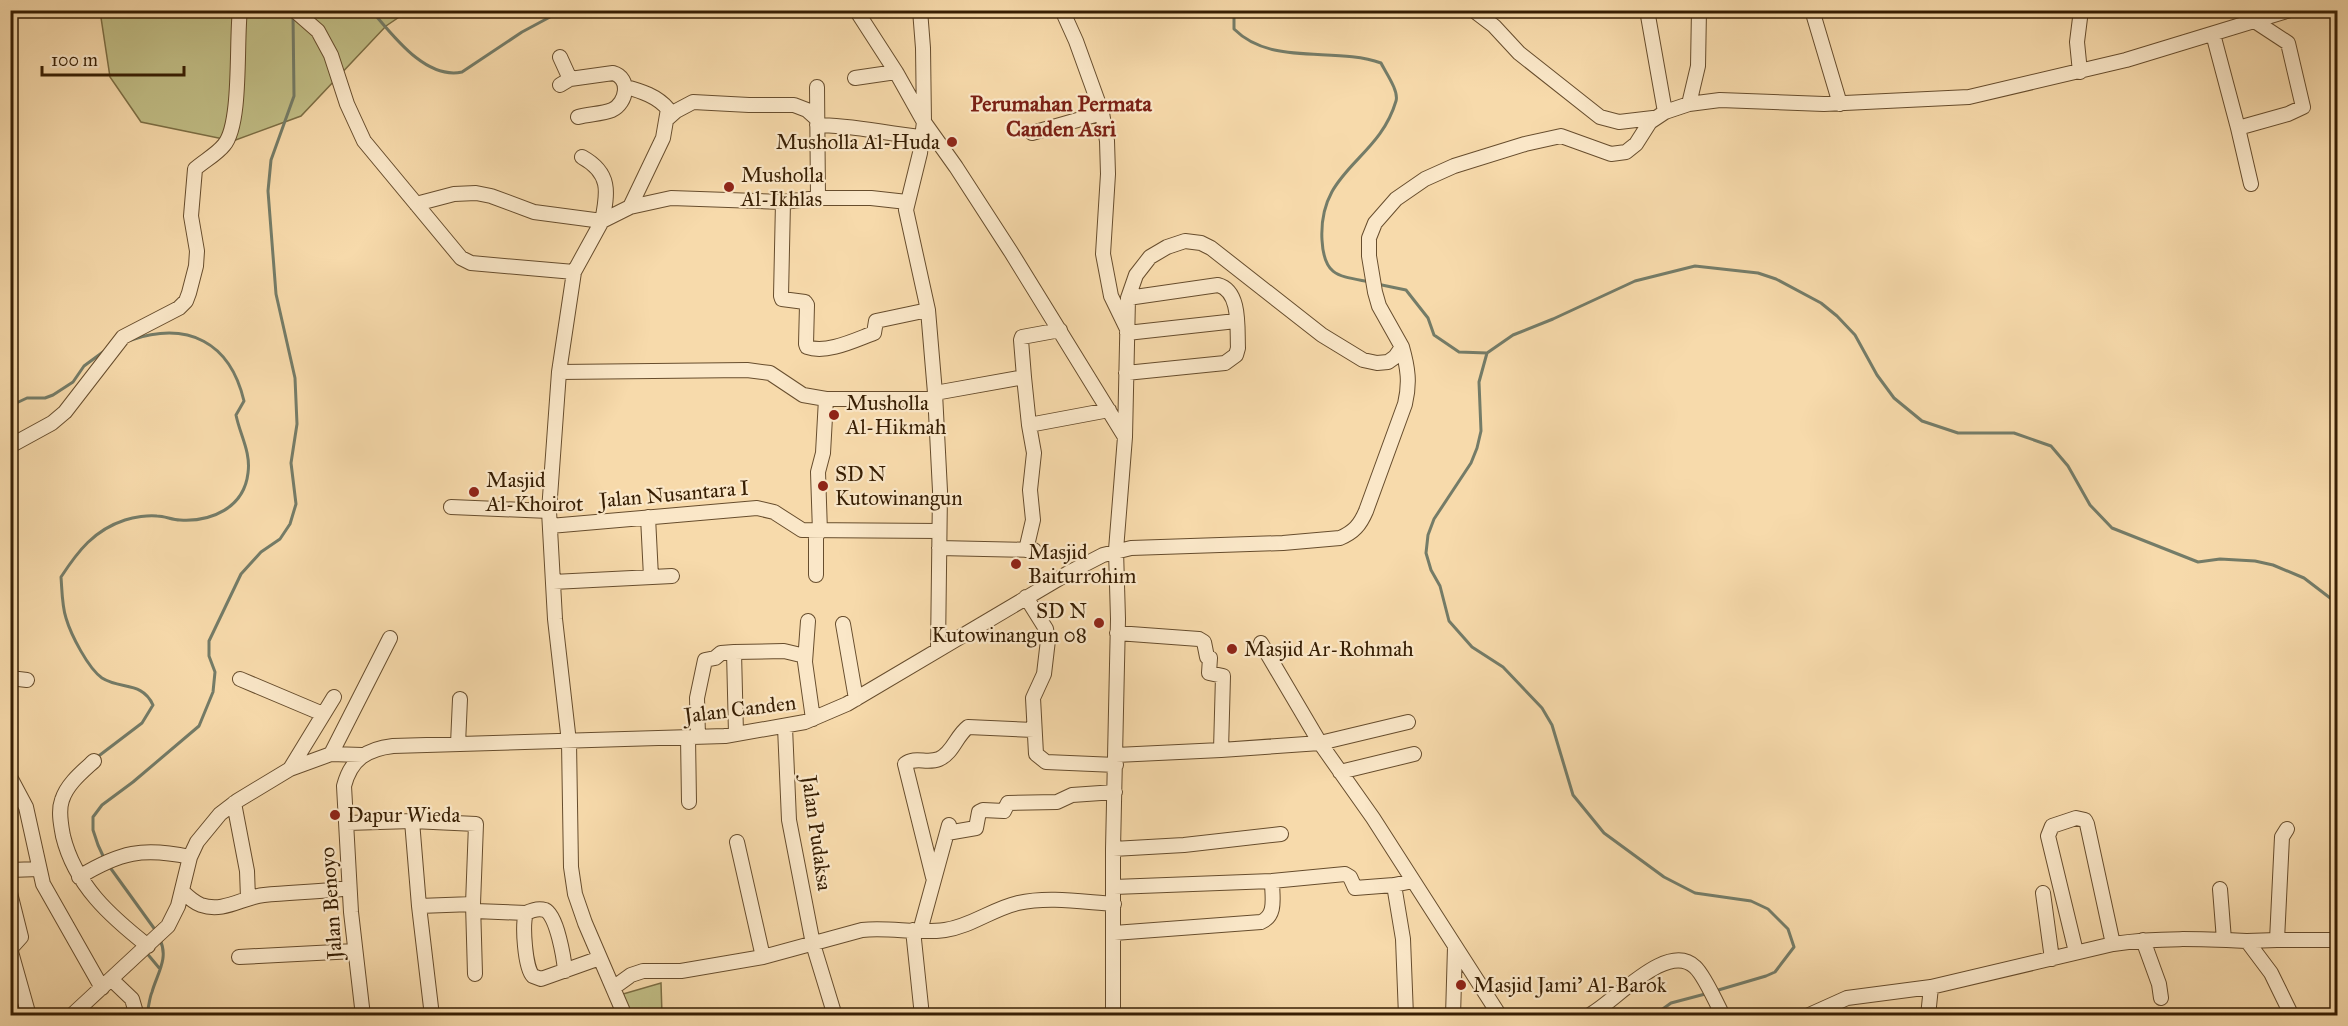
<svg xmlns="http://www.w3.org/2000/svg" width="2348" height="1026" viewBox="0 0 2348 1026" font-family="'IM FELL Great Primer',serif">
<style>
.green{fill:#c1be86;stroke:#7c6e44;stroke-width:1.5}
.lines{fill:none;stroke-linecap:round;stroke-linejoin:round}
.stream{stroke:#747c68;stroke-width:3}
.minor-casing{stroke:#674d2d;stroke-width:16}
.minor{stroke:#fae7c8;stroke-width:14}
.poi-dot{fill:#8f2418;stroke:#fae7c8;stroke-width:2}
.labels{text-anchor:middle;stroke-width:4.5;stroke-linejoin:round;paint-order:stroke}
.poi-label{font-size:21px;fill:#371e03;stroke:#fae7c8;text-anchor:start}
.street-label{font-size:21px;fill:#371e03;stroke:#fae7c8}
.neighbourhood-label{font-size:22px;font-weight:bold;fill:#7a1f14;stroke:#fae7c8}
</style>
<rect width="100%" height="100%" fill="#f7daab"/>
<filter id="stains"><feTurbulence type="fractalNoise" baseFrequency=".00333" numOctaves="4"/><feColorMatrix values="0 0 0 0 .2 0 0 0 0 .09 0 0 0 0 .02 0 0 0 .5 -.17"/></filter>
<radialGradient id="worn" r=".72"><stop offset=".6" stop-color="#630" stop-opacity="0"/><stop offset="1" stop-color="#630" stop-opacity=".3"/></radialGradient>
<path class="green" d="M100,11H408L386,26L301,116L233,141L141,122L110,77Z
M661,983L662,1015H629L623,994Z"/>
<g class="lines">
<path class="stream" d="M371,10C392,34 425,80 462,72L522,32L563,10
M1234,10V29C1272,67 1335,46 1381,63C1386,73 1399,91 1396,101C1378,162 1318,169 1322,240C1324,277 1339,276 1370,282
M1377,284L1406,290L1428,318L1434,335L1459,352L1487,353
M10,406L27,398H45L53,395L73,382L84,366L103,352
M96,758L142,723L153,705C142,681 121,690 102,678C88,668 71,635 66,618C62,606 62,590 61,577C78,551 94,530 125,520C134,517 148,515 157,516C165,516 172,520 180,520C211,522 244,508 248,473C251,452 240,435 236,415L244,401C230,342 188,321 131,340
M104,858L98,845L93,830V817L102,805L133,782L199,726L213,692L215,672L209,656V641L241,574L261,552L280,539L290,524L296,504L291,463L297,424L295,378L276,294L268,191L271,160L294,96L293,15
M109,866L156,931
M145,951L160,969
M1715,991L1766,976L1775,972L1794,947L1788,929L1768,909L1751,901L1695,893L1664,877L1604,833L1573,795L1552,725L1542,708L1503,667L1472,647L1449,621L1440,586L1431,570L1426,553L1428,535L1434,519L1471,463L1477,448L1481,431L1479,382L1487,353L1513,335L1553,319L1635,281L1695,266L1758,273L1776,279L1821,303L1837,316L1855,335L1877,375L1894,398L1922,421L1958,433H2014L2051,446L2068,466L2090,505L2112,528L2198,562L2220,559L2255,561L2273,565L2304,578L2338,604
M146,1016C149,1008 149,999 152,992C157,974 169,958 160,940
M1653,1016L1671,1003L1709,993"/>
<g class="minor-casing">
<path id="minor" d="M294,10L318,31L331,55L347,104L364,141L461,258L471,263L574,272
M856,10L896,72L924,122L956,167L1011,252L1125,437
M920,10L923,48L924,122L920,153L906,210L928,310L935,393L940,491L938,649
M1062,10L1076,41L1102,113L1107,141L1108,174L1103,254L1111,296L1127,329
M1473,10L1494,26L1519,53L1600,117L1619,122L1653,118
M1647,10L1665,112
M1812,10L1840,104
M2213,34L2238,128L2251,184
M560,57L570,79
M2080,72L2077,42L2081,10
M855,78L896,72
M560,85L570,79L613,73C631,78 627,103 612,110C602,114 589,114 578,117
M626,87C641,91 657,96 668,109L663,138L630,207
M817,87L818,198
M1689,104L1698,66L1699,10
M667,119L676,111L693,102L749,105H794L807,110L817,119
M817,125C853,125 887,134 922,137
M2238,128L2288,114L2303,107L2288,43L2256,22
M1032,133L1102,113
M783,202L781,296L782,299L805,302L807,305L806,344L807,347C827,354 855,340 874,333L876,321L928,310
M416,204L454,194L476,193L491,196L534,212L602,221C608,192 611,173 582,157
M1127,333L1236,321
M559,372L747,370L770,373L803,395L826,399H934
M1126,373L1225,363L1236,355L1238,348C1237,328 1241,291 1218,285L1128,298
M1024,377L1021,340L1022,337L1060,330
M935,393L1024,377L1029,425L1109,410
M10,446L52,423L65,412L123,337L179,308L186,301L189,293L196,266L197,251L191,216L195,169C204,161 217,154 224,145C242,124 236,41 240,10
M451,507L549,511
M648,517L651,577
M550,526L757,508L774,512L802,530L939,531
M820,532L818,472L823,453L826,399
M939,548L1034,550
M1026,550L1033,520L1030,490L1034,453L1029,425
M816,575V532
M553,582L672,576
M1026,597L1046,629L1048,640L1044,674L1033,698L1036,754L1046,762L1116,765
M808,621L805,662L813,719
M843,624L856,699
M1117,633L1199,639L1204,642L1207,657L1210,658L1209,673L1223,676L1221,750
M1261,643L1320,743L1373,818L1500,1016
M734,652L736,734
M10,678L27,680
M240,679L323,714
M785,727L789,820L813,944L835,1016
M688,737L689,802
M698,737L697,698L705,660L715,658L721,653L734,652L784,651L805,656
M458,744L460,699
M331,754L390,638
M1116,755L1221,750L1320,743L1408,722
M94,761C82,772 67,784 62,800C58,811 61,825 63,836C75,885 110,916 148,946
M290,769L334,697
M1340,772L1414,754
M10,777L26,807L43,884L102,988
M234,803L247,871L248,898
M412,821L419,906L473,904
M347,823L412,821L476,824L473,904L475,974
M947,833L976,828L979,812L983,810L1004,811L1008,803L1057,802L1072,795L1115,792
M737,842L763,957
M1113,849L1184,845L1281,834
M10,870L39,869
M79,877C120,852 143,847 190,857
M933,877L905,764C915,756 927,764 939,759C953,753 956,736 968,727L1034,730
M1394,885L1403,939L1406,1016
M1114,887L1272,881L1345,874L1350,877L1355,888L1394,885L1413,881
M2220,889L2224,940
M182,891C187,896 193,902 201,905C224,913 243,897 264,895C293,892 321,892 349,888
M10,893L21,937L12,947L11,952L29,1016
M2043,893L2052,959
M419,906L432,1016
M475,911L526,913C522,925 525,968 533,976L541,979L600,958
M526,913C532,910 539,908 545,910C557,915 564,959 565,971
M913,930L922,1016
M920,931L949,825
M1114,933L1261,922C1277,915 1272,897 1272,881
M2143,940L2159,984L2161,998
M2277,940H2338
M2247,941L2277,940L2282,837L2287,829
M2076,952L2048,836L2052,826L2076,818L2085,820L2087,824L2113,944
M239,957L355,951
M111,979L132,999L137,1016
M613,988L631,975L643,971H681L763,957L862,930C890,927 917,934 945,930C972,926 992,909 1018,903C1049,896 1083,902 1114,904
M71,1016L168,926L178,906L190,857L197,842L220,814L237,801L290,769L331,754L362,755
M363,1016L351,912L344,786C351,759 367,749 393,746L725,736L805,722L847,704L1070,572L1103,555L1131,548L1283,543L1340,538C1354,532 1360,525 1366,511L1405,404C1410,383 1408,368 1402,347
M625,1016L585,923L575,894L571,867L569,742L555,619L549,511L559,372L574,272L602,221L630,207L671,198L783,202L818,198H871L907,202
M1113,1016V849L1118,619L1116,550L1125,437L1128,298L1136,275L1150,257L1167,247L1185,241L1201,243L1211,248L1322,335L1363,360L1377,363L1388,362L1395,357L1402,347L1379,306L1375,292L1369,256V238L1375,223L1396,199L1425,179L1454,166L1525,144L1561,136L1611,154L1626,152L1636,144L1650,122L1665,112L1689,104L1720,100L1824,104L1969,97L2126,60L2290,10
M1453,1016L1455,947
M1588,1016C1614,1003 1667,940 1695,967C1704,975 1717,1004 1723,1016
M1807,1016L1847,998L1931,987L2113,944C2158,937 2202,939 2247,941L2271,973L2292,1016
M1928,1016L1931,987"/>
</g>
<use href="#minor" class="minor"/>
</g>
<g class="poi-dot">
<circle cx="952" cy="142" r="6"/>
<circle cx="729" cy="187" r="6"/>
<circle cx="834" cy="415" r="6"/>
<circle cx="823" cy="486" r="6"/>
<circle cx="474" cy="492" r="6"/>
<circle cx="1016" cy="564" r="6"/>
<circle cx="1099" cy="623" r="6"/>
<circle cx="1232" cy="649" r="6"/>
<circle cx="335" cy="815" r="6"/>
<circle cx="1461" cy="985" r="6"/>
</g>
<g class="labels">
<g class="poi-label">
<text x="940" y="149" text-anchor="end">Musholla Al-Huda</text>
<text x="741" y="182">Musholla<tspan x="741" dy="24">Al-Ikhlas</tspan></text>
<text x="846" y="410">Musholla<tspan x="846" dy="24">Al-Hikmah</tspan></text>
<text x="835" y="481">SD N<tspan x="835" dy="24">Kutowinangun</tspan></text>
<text x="486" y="487">Masjid<tspan x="486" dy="24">Al-Khoirot</tspan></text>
<text x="1028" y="559">Masjid<tspan x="1028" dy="24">Baiturrohim</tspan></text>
<text x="1087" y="618" text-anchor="end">SD N<tspan x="1087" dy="24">Kutowinangun 08</tspan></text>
<text x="1244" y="656">Masjid Ar-Rohmah</text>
<text x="347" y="822">Dapur Wieda</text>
<text x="1473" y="992">Masjid Jami' Al-Barok</text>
</g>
<g class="street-label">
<text transform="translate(674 494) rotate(-5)" y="7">Jalan Nusantara I</text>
<text transform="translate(740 709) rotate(-7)" y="7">Jalan Canden</text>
<text transform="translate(817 833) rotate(82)" y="7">Jalan Pudaksa</text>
<text transform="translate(331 903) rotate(-94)" y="7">Jalan Benoyo</text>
</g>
<g class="neighbourhood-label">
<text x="1061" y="111">Perumahan Permata<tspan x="1061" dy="25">Canden Asri</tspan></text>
</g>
</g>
<rect width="2348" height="1026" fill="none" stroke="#f7daab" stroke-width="36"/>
<rect x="12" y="12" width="2324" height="1002" fill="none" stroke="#371e03" stroke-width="3"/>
<rect x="18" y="18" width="2312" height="990" fill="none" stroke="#371e03" stroke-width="1.5"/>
<path d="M42 66v9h142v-9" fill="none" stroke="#371e03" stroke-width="3"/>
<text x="51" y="66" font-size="18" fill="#371e03" stroke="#fae7c8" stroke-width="4.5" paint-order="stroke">100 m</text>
<rect width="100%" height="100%" filter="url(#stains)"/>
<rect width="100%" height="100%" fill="url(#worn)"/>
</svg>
